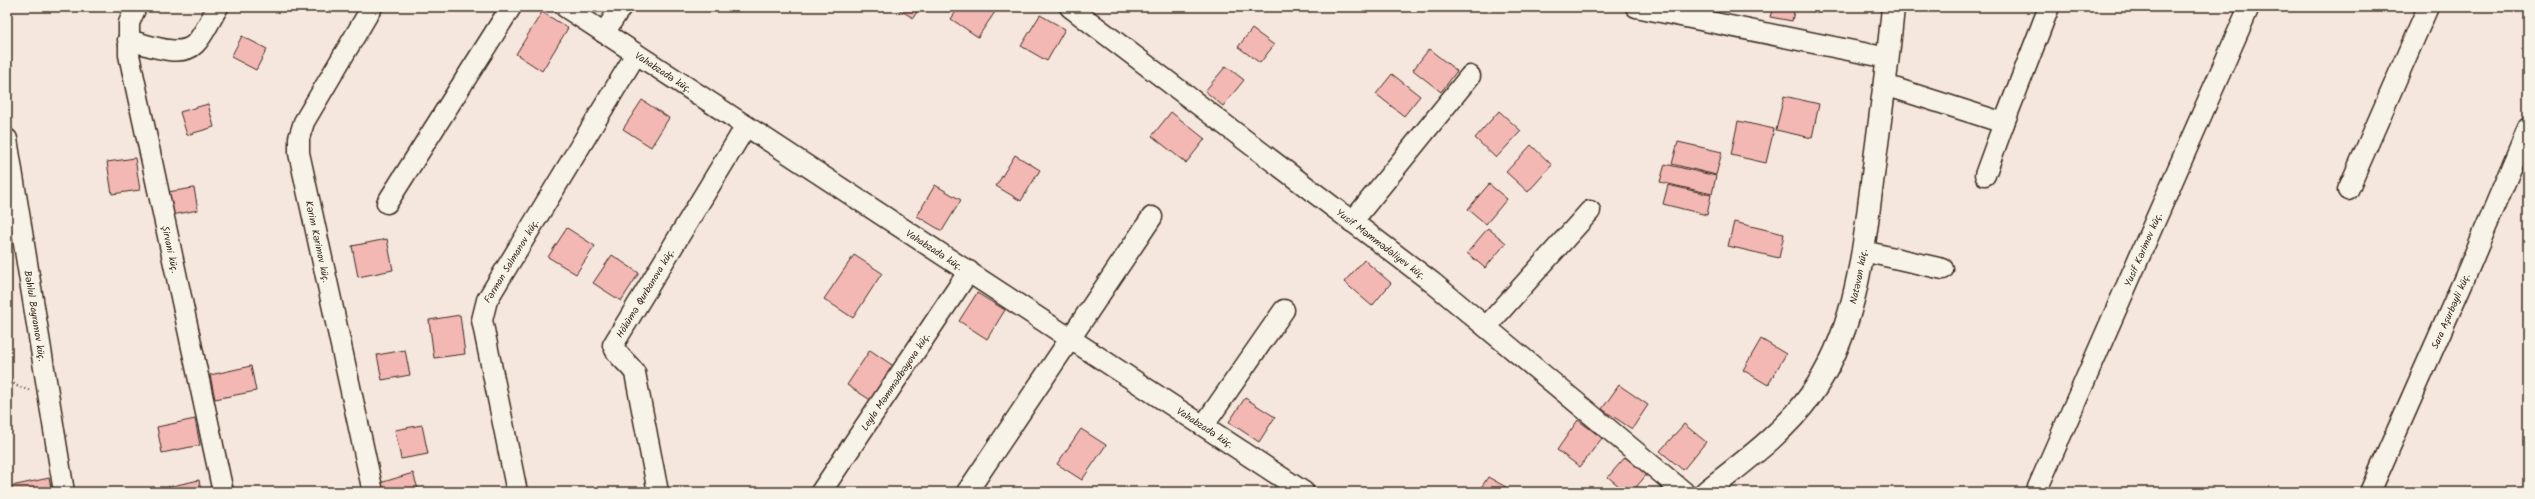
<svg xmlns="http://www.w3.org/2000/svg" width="2535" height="499" viewBox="0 0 2535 499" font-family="Kalam,sans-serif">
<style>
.building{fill:#f4b8b4;stroke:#3b2a1e}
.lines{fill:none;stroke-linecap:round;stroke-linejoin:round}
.minor-casing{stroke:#3b2a1e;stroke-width:23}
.tertiary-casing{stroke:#3b2a1e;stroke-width:25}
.path{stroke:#3b2a1e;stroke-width:2.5;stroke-dasharray:1 3;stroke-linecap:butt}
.minor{stroke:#f7f3e8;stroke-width:20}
.tertiary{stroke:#f7f3e8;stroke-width:22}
.labels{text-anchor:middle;stroke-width:3;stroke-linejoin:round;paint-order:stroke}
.street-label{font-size:10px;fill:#3b2a1e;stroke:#f7f3e8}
</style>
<rect width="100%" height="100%" fill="#f6e7de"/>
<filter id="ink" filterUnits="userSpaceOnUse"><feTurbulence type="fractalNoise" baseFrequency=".025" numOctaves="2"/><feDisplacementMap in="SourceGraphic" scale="8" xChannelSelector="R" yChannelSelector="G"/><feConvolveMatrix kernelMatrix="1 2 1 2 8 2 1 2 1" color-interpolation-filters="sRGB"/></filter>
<g filter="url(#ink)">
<path class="building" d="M895,7H920L913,18Z
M959,7H994L997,9L978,37L951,19Z
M1773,7H1795L1792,21L1770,17Z
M542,12L568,28L542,71L516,54Z
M1040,15L1065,29L1047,61L1021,46Z
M1252,29L1274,45L1260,63L1238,47Z
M242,36L267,49L256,70L231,57Z
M1429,49L1457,71L1441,92L1413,70Z
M1226,66L1244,80L1223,106L1205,91Z
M1392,74L1420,96L1404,116L1376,94Z
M1784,96L1819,104L1812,138L1776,130Z
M642,100L669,118L651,147L623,129Z
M208,104L214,127L187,135L180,112Z
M1499,111L1521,131L1496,158L1475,138Z
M1171,112L1205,139L1186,163L1152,136Z
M1738,121L1774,129L1766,163L1731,155Z
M1678,142L1722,152L1716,175L1672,164Z
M1531,145L1552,165L1528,192L1506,172Z
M1015,155L1040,170L1021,201L996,186Z
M135,158L140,190L112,194L107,162Z
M1665,164L1716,176L1712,194L1660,182Z
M1489,184L1507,199L1486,224L1468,209Z
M935,185L961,200L942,231L917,216Z
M1668,185L1711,195L1707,215L1663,204Z
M194,188L198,210L172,215L167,192Z
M1734,222L1784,234L1779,258L1728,246Z
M567,228L595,246L576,274L548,257Z
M1488,228L1506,243L1485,268L1467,253Z
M387,239L393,270L358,277L352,246Z
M612,255L639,273L621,301L593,283Z
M854,255L882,273L853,318L824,299Z
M1364,260L1391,283L1372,306L1344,282Z
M977,293L1005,310L987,339L959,321Z
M460,315L465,354L434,358L429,320Z
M1761,339L1786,354L1768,385L1743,370Z
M405,350L410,375L382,380L377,355Z
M870,350L895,367L872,401L847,385Z
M251,366L256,391L215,399L210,375Z
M1619,385L1648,405L1632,429L1602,409Z
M1245,398L1275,417L1259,442L1229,422Z
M195,419L200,445L162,453L157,427Z
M1578,420L1602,438L1580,467L1557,450Z
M1684,424L1706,442L1683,470L1660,451Z
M422,425L428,454L401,459L395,430Z
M1081,429L1106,445L1082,480L1057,464Z
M1627,455L1648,473L1632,492H1626L1608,477Z
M413,473L419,492H383L380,483Z
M1488,477L1513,491L1512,492H1478Z
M49,478L52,492H8L7,487Z
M199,480L201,492H170L168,487Z"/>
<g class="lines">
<g class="minor-casing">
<g id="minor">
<path id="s1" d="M136,7L129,23V55L223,492"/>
<path id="s2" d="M372,7L304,122L299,138V153L373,492"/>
<path id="s3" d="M565,7L1304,492"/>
<path id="s4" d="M1070,7L1433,283L1684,492"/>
<path d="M1636,7L1888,58"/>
<path d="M604,33L621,7"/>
<path d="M128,40C146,44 180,59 195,44C204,35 211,18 218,7"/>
<path d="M1885,85L2004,123L2049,7"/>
<path id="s5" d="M7,139L64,492"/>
<path d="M1985,175L2004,123"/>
<path d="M2348,190L2428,7"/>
<path d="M387,203L511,7"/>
<path d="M1352,222L1470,76"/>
<path d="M1863,251L1943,269"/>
<path d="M1486,327L1590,211"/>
<path d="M1204,425L1284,310"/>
<path id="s6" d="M517,492L482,320L487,300L636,54"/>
<path id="s7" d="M658,492L635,373C628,362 617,357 613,345L746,126"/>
<path id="s8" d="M821,492L969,271"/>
<path d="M967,492L1152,217"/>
<path id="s9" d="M2036,492L2249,7"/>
<path id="s10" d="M2370,492L2465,277L2528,128"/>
</g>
</g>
<g class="tertiary-casing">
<g id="tertiary">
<path id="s11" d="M1706,492C1742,463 1783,434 1810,396C1857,331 1863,252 1873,175C1880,119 1888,63 1893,7"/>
</g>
</g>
<path class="path" d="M7,379L17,386L29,390"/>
<use href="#minor" class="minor"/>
<use href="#tertiary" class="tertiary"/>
</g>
</g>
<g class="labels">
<g class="street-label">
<text dy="4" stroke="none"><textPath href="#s3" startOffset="118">Vahabzadə küç.</textPath></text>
<text dy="4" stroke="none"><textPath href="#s2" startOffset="256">Kərim Kərimov küç.</textPath></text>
<text dy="4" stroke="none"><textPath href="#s4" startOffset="391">Yusif Məmmədəliyev küç.</textPath></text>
<text dy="4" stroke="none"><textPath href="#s1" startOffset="248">Şirvani küç.</textPath></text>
<text dy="4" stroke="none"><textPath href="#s3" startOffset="442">Vahabzadə küç.</textPath></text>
<text dy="4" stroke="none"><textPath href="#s9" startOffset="265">Yusif Kərimov küç.</textPath></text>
<text dy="4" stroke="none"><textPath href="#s6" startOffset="242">Fərman Salmanov küç.</textPath></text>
<text dy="4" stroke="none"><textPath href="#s11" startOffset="272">Natəvan küç.</textPath></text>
<text dy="4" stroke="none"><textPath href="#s7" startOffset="218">Hökümə Qurbanova küç.</textPath></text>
<text dy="4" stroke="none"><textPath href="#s10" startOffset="198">Sara Aşurbəyli küç.</textPath></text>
<text dy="4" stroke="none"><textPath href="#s5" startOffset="179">Bəhlul Bayramov küç.</textPath></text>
<text dy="4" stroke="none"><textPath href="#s8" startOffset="133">Leyla Məmmədbəyova küç.</textPath></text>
<text dy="4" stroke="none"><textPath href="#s3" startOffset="766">Vahabzadə küç.</textPath></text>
</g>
</g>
<rect width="2535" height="499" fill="none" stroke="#f7f3e8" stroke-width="24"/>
<rect x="12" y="12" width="2511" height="475" fill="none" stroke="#3b2a1e" stroke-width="1.5" filter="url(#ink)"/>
</svg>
